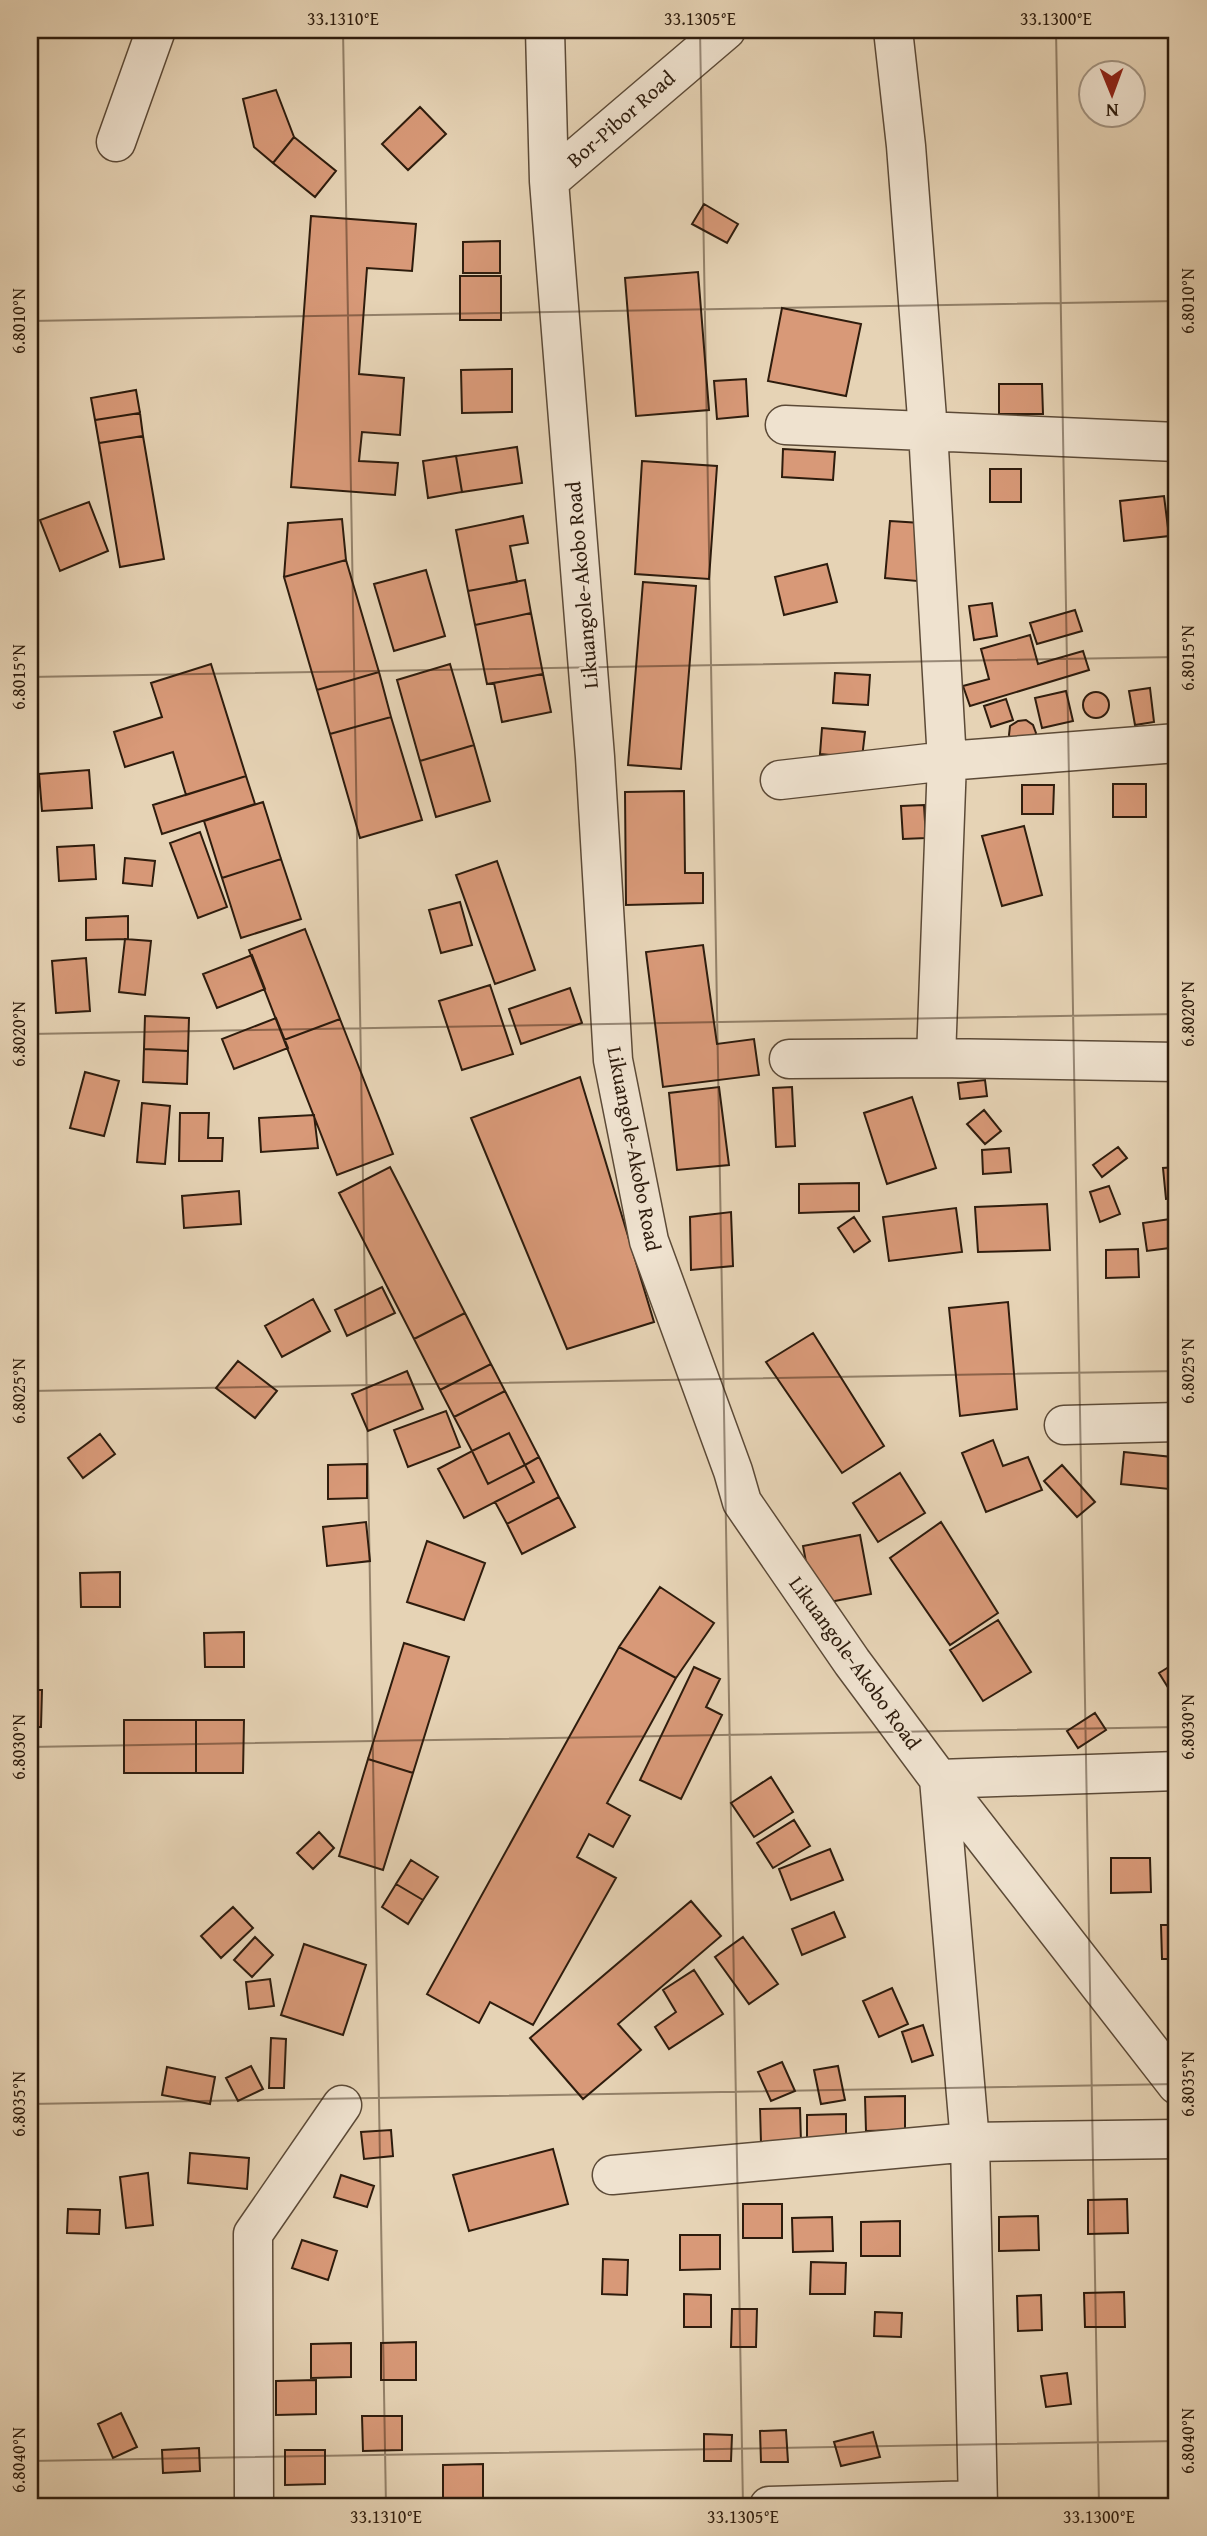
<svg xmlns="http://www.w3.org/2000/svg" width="1207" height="2536" viewBox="0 0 1207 2536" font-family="'Gentium Book Plus',serif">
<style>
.building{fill:#d89978;stroke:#2e1c0d;stroke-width:2}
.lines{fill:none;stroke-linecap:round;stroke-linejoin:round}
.minor-casing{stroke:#5c4a37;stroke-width:41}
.minor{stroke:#efe2cf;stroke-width:38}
.ticks{fill:none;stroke:#2e1c0d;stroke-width:2;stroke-opacity:0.45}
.labels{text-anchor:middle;stroke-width:5;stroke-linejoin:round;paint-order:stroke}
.street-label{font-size:21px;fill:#2e1c0d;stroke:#efe2cf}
.neatline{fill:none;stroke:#2e1c0d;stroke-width:2.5}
.ticks-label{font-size:18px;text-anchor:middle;fill:#2e1c0d}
</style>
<rect width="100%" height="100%" fill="#e6d3b5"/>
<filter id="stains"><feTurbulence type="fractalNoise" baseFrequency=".00286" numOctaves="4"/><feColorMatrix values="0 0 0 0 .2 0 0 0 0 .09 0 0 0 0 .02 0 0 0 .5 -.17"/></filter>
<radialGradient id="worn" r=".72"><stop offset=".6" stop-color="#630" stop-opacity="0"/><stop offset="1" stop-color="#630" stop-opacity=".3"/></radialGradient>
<path class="building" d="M276,90L294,137L273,163L254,147L243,99Z
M420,107L446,134L408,170L382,144Z
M294,137L336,171L315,197L273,163Z
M704,204L738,224L727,243L692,224Z
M311,216L416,224L412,271L367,268L359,374L404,378L400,435L362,432L359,461L398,463L395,495L291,487Z
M500,241V273H463V242Z
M698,272L709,410L636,416L625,278Z
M460,276H501V320H460Z
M782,308L861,324L846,396L768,381Z
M512,369V412L462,413L461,370Z
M746,379L748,416L717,419L714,381Z
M999,384H1042L1043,414H999Z
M136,390L140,413L95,420L91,398Z
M140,413L143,436L99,443L95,420Z
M143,436L164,559L120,567L99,443Z
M517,447L522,483L462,492L456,456Z
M783,449L835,452L833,480L782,477Z
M456,456L462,492L428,498L423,461Z
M642,461L717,466L709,579L635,574Z
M990,469H1021V502H990Z
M1164,496L1169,536L1124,541L1120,501Z
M89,502L108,551L60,571L40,520Z
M523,516L528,543L510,546L517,582L468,591L456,530Z
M342,519L346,560L284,577L288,523Z
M890,521L921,523L917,581L885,578Z
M346,560L379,672L317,690L284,577Z
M827,564L837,602L784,615L775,577Z
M426,570L445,636L394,651L374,584Z
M525,580L531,613L475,625L468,591Z
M643,582L696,586L681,769L628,765Z
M992,603L997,636L974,640L969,606Z
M1075,610L1082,631L1037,644L1030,623Z
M531,613L543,674L487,684L475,625Z
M1030,635L1038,664L1083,651L1089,670L970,706L963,686L989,679L981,649Z
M211,664L246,776L186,795L173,752L125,767L114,732L162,717L151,683Z
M450,664L474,745L420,761L397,680Z
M379,672L391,717L330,734L317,690Z
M835,673L870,675L868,705L833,703Z
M543,674L551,712L502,722L494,683Z
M1150,688L1154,722L1135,725L1129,691Z
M1066,691L1073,721L1042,728L1035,698Z
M1083 705a13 13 0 1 1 26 0a13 13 0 1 1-26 0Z
M1006,699L1013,720L991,727L984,706Z
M391,717L422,820L360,838L330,734Z
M1026,720L1033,725L1036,733L1034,741L1011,742L1009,735L1010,726L1018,721Z
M822,728L865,732L862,758L820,754Z
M474,745L490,801L436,817L420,761Z
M89,770L92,808L42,811L39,774Z
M246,776L255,804L162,834L153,805Z
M1113,784H1146V817H1113Z
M1022,785H1054L1053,814H1022Z
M684,791L685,873H703V903L626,905L625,792Z
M263,802L281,859L222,878L204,821Z
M924,805L926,838L903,839L901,806Z
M1024,826L1042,895L1002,906L982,836Z
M200,832L227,907L198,918L170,843Z
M94,845L96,879L59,881L57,847Z
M125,858L155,861L152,886L123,883Z
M281,859L301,919L241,938L222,878Z
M497,861L535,970L495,984L456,875Z
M460,902L472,945L441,953L429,910Z
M128,916V939L86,940V918Z
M305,929L340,1019L284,1040L249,950Z
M125,939L151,941L145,995L119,992Z
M703,945L717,1044L754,1039L759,1075L663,1087L646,952Z
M252,955L265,989L217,1008L203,974Z
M86,958L90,1011L56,1013L52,961Z
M490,985L513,1054L462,1070L439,1001Z
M570,988L582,1023L521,1044L509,1009Z
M145,1016L189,1018L188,1051L144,1049Z
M276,1018L288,1048L234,1069L222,1039Z
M340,1019L393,1154L337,1175L284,1040Z
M144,1049L188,1051L187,1084L143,1082Z
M85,1072L119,1081L104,1136L70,1128Z
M580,1077L654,1322L567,1349L471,1118Z
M985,1080L987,1096L960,1099L958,1083Z
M719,1087L729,1165L677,1170L669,1093Z
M792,1087L795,1146L776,1147L773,1088Z
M912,1097L936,1168L887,1184L864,1113Z
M142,1103L170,1106L165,1164L137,1162Z
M984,1110L1001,1131L985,1144L967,1124Z
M180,1113H209L208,1138H223L222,1161H179Z
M314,1115L318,1148L261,1152L259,1118Z
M1118,1147L1127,1158L1102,1177L1093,1165Z
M1009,1148L1011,1172L983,1174L982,1150Z
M390,1167L465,1313L414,1339L339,1193Z
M1177,1167V1198L1166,1199L1163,1168Z
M859,1183V1211L799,1213V1184Z
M1109,1186L1120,1214L1100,1222L1090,1192Z
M239,1191L241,1224L184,1228L182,1196Z
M1047,1204L1050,1250L978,1252L975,1207Z
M956,1208L962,1252L889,1261L883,1217Z
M731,1212L733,1266L691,1270L690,1217Z
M854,1217L870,1241L854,1252L838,1228Z
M1177,1218V1247L1147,1251L1143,1223Z
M1138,1249L1139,1277L1106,1278V1250Z
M382,1287L395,1313L347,1336L335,1310Z
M313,1299L330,1331L282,1357L265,1326Z
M1008,1302L1017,1409L960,1416L949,1308Z
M465,1313L491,1364L440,1390L414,1339Z
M813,1333L884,1446L842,1473L766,1362Z
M238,1361L277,1391L255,1418L216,1388Z
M491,1364L505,1391L454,1417L440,1390Z
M407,1371L423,1409L368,1431L352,1394Z
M505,1391L539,1457L525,1465L509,1433L472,1451L454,1417Z
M446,1411L460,1447L408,1467L394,1430Z
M509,1433L525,1465L488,1484L472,1451Z
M100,1434L115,1454L83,1478L68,1458Z
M993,1440L1003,1466L1028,1457L1042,1490L986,1512L962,1453Z
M472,1451L488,1484L525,1465L534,1482L464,1518L438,1469Z
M1124,1452L1172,1457L1169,1489L1121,1484Z
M539,1457L559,1497L507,1524L495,1502L534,1482L525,1465Z
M367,1464V1498L328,1499V1465Z
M1062,1465L1095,1502L1077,1517L1044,1481Z
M900,1473L925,1513L878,1542L853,1503Z
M559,1497L575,1527L522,1554L507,1524Z
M366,1522L370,1561L327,1566L323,1527Z
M941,1522L998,1613L950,1645L890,1558Z
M860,1535L871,1594L814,1605L803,1546Z
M427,1541L485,1563L464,1620L407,1602Z
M120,1572V1607H81L80,1573Z
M660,1587L714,1623L676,1678L619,1647Z
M998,1620L1031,1672L983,1701L950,1650Z
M244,1632V1667H205L204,1633Z
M404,1643L449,1657L413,1773L368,1759Z
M619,1647L676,1678L607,1803L630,1816L613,1847L589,1834L577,1857L616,1878L533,2025L490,2002L479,2023L427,1994Z
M1177,1662V1691L1172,1694L1159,1673Z
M694,1667L720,1679L706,1707L722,1715L681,1799L640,1780Z
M30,1690H42L41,1727H30Z
M1095,1713L1106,1730L1078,1748L1067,1731Z
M124,1720H196V1773H124Z
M196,1720H244L243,1773H196Z
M368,1759L413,1773L383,1870L339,1856Z
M771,1777L793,1812L754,1837L731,1803Z
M1174,1817H1177V1851H1175Z
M794,1820L810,1846L773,1868L757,1843Z
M319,1832L334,1848L313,1869L297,1853Z
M830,1849L843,1880L791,1900L779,1869Z
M1111,1858H1150L1151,1892L1111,1893Z
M411,1860L438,1877L423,1900L396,1884Z
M396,1884L423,1900L408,1924L382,1907Z
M691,1901L721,1936L618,2024L641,2050L583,2099L530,2038Z
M233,1907L253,1928L221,1958L201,1936Z
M834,1912L845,1937L802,1955L792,1929Z
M1161,1925H1177V1959H1162Z
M255,1937L273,1955L252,1977L234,1960Z
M743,1937L778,1984L749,2004L715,1957Z
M304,1944L366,1965L343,2035L281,2015Z
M694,1970L723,2014L669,2049L655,2027L676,2012L663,1990Z
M270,1979L274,2006L249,2009L246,1982Z
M892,1988L908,2024L879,2037L863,2001Z
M923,2025L933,2055L912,2062L902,2032Z
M271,2038L286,2039L284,2088H269Z
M782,2062L795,2091L771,2101L758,2072Z
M251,2066L263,2089L238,2101L226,2078Z
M838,2066L845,2100L821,2104L814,2070Z
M167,2067L215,2077L210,2104L162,2095Z
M905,2096V2130L866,2131L865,2097Z
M800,2108L801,2143H761L760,2109Z
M846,2114V2148L807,2149V2115Z
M391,2130L393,2156L364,2159L361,2132Z
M553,2149L568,2204L469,2231L453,2175Z
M190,2153L249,2158L247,2189L188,2183Z
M148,2173L153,2225L126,2228L120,2177Z
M341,2175L374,2186L367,2207L334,2197Z
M1127,2199L1128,2233L1088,2234V2200Z
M743,2204H782V2238H743Z
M68,2209L100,2210L99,2234L67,2233Z
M1038,2216L1039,2250L999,2251V2217Z
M832,2217L833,2251L793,2252L792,2218Z
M900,2221V2256H861V2222Z
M680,2235H720V2269L680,2270Z
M302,2240L337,2251L328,2280L292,2268Z
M603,2259L628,2260L627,2295L602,2294Z
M811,2262L846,2263L845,2294H810Z
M1124,2292L1125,2327H1085L1084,2293Z
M684,2294L711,2295V2327H684Z
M1041,2295L1042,2330L1018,2331L1017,2296Z
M732,2309H757L756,2347H731Z
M875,2312L902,2313L901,2337L874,2336Z
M416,2342V2380H381V2343Z
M351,2343V2377L311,2378V2344Z
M1067,2373L1071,2404L1046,2407L1041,2376Z
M316,2380V2414L276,2415V2381Z
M121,2413L137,2447L113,2458L98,2424Z
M362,2416H402V2450L363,2451Z
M786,2430L788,2462H761L760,2431Z
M873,2432L880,2457L841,2466L834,2442Z
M704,2434L732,2435L731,2461H704Z
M199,2448L200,2471L163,2473L162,2450Z
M285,2450H325V2484L285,2485Z
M483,2464V2498L443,2499V2465Z"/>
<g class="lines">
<g class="minor-casing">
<path id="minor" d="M545,30L549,181L595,757L613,1060L649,1241L733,1471L742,1502L852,1662L939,1779L1177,2085
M893,30L906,146L928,431L947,761L936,1058
M116,142L156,30
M549,181L726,30
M785,425L1177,442
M780,780L947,761L1177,743
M789,1059L936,1058L1177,1062
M1064,1425L1177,1422
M612,2175L970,2142L1177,2139
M254,2506L253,2234L342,2105
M769,2506L978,2500
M978,2506L970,2142L939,1779L1177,1771"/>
</g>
<use href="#minor" class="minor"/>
</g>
<path class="ticks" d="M343,30L386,2506M700,30L743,2506M1056,30L1099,2506M30,321L1177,301M30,677L1177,657M30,1034L1177,1014M30,1391L1177,1371M30,1747L1177,1727M30,2104L1177,2084M30,2461L1177,2441M30,2498V2506"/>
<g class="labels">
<g class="street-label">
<text transform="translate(621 119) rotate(-41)" y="7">Bor-Pibor Road</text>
<text transform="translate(582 585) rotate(-95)" y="7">Likuangole-Akobo Road</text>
<text transform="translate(634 1149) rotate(79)" y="7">Likuangole-Akobo Road</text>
<text transform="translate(855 1663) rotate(54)" y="7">Likuangole-Akobo Road</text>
</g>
</g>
<rect width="1207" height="2536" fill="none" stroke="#e6d3b5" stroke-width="77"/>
<g transform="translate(1112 94) rotate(179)"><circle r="33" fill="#efe2cf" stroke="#a29381" stroke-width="2"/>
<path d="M0-5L12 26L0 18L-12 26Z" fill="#8f2418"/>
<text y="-10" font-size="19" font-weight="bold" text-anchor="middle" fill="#2e1c0d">N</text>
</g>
<rect x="38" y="38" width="1130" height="2460" class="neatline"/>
<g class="ticks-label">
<text x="343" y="25">33.1310°E</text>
<text x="700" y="25">33.1305°E</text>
<text x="1056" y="25">33.1300°E</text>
<text transform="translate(1188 301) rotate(-90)" y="6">6.8010°N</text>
<text transform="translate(19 321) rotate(-90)" y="6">6.8010°N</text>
<text transform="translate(1188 658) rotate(-90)" y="6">6.8015°N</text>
<text transform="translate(19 677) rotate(-90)" y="6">6.8015°N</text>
<text transform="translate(1188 1014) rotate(-90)" y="6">6.8020°N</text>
<text transform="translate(19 1034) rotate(-90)" y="6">6.8020°N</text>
<text transform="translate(1188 1371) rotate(-90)" y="6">6.8025°N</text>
<text transform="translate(19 1391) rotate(-90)" y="6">6.8025°N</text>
<text transform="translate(1188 1727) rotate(-90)" y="6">6.8030°N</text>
<text transform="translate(19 1747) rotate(-90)" y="6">6.8030°N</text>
<text transform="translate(1188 2084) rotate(-90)" y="6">6.8035°N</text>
<text transform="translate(19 2104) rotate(-90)" y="6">6.8035°N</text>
<text transform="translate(1188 2441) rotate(-90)" y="6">6.8040°N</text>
<text transform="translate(19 2460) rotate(-90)" y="6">6.8040°N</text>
<text x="386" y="2523">33.1310°E</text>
<text x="743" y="2523">33.1305°E</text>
<text x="1099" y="2523">33.1300°E</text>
</g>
<rect width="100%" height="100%" filter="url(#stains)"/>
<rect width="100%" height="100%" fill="url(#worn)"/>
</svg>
